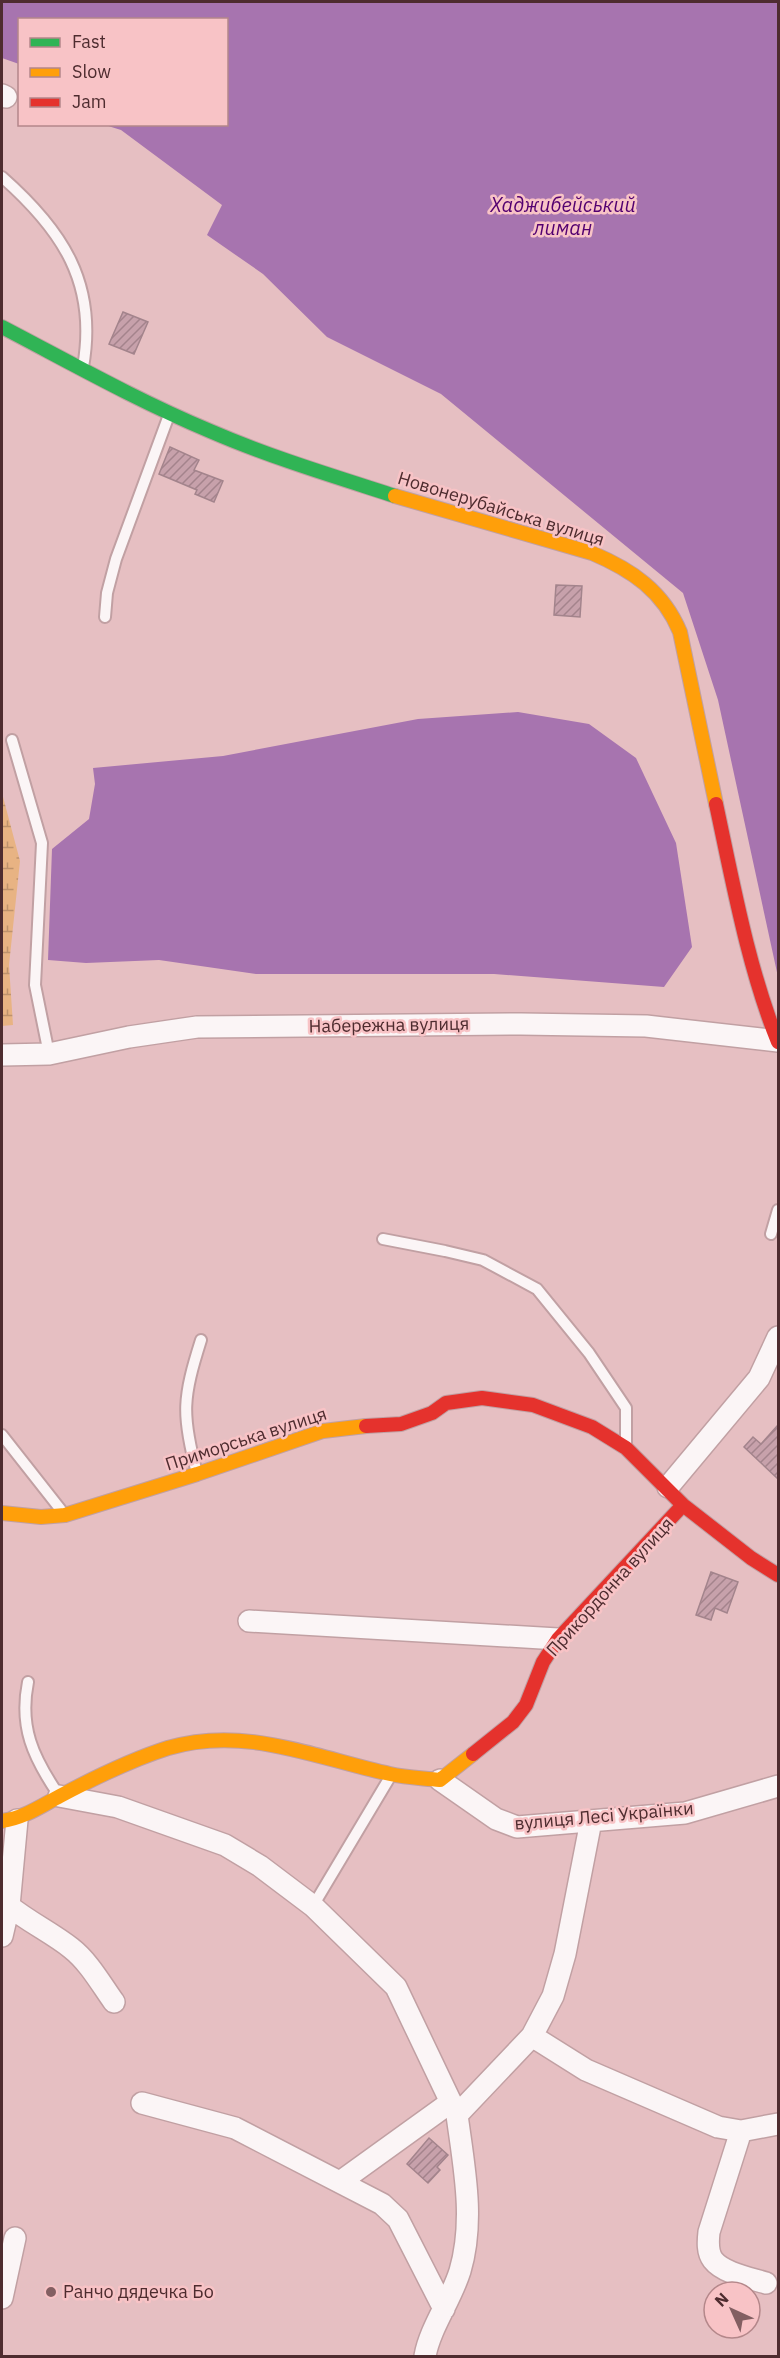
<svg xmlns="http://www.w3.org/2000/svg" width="780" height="2358" viewBox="0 0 780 2358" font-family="'IBM Plex Sans',sans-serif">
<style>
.wetland{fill:url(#wetland-marsh)}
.water{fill:#a774af}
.building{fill:url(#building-hatch);stroke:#a3848c;stroke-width:1.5}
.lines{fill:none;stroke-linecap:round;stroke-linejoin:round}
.lane-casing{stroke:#c1a0a3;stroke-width:14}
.street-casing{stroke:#c1a0a3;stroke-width:24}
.fast-casing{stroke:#c1a0a3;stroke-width:16}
.slow-casing{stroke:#c1a0a3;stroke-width:16}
.jam-casing{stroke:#c1a0a3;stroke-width:16}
.lane{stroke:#fbf5f6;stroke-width:10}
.street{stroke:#fbf5f6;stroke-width:21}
.fast{stroke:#30b455;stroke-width:14}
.slow{stroke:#ff9f0a;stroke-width:14}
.jam{stroke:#e5322d;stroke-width:14}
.poi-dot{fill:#835f62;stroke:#f8c3c6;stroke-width:2}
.labels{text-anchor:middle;stroke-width:5;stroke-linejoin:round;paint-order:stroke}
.street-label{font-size:18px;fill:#4e2c2f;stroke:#f8c3c6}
.poi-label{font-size:18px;fill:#4e2c2f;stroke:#f8c3c6;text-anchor:start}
.water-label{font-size:20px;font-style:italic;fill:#530070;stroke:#f8c3c6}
</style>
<defs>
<pattern id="wetland-marsh" width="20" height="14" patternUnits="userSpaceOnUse" patternTransform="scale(1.5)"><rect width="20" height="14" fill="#e8b383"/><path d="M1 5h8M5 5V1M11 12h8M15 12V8" fill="none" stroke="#be926c"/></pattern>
<pattern id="building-hatch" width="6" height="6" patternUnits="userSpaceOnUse" patternTransform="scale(1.5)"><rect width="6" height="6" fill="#c7a1ab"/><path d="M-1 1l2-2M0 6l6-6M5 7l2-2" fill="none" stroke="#a4838c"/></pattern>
</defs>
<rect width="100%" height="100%" fill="#e6bfc2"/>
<path class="wetland" d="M2,793L20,861L9,965L13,1025L2,1026Z"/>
<path class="water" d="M2,2H778V977L718,700L683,593L441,394L327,337L263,274L207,235L222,205L121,130L105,125L226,124V20H20L19,64L2,58Z
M518,712L589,724L636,758L676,843L692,947L664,987L494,974H256L159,960L86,963L48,960L52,849L89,819L95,784L93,768L223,756L418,719Z"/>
<path class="building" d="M123,312L148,322L134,354L109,344Z
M170,447L199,460L194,470L223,481L214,502L195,494L197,490L159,474Z
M556,585L582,586L580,617L554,615Z
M778,1425V1479L744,1447L753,1437L761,1444Z
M711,1572L738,1582L727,1613L715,1608L711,1620L696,1615Z
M429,2138L448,2155L437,2167L440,2170L428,2183L407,2164Z"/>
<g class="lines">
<g class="lane-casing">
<path id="lane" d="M2,177C62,230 98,283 83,367
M105,617L107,593L116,559L169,415
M12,740L42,843L35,985L49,1054
M771,1234L778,1210
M383,1239L445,1251L483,1260L537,1289L589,1353L626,1408V1443
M2,1435L61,1510
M197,1473C181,1414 183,1397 201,1340
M28,1682C19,1727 33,1757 58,1794
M313,1906L390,1777"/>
</g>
<g class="street-casing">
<path id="street" d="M2,95L6,97
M2,1055L49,1054L129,1037L197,1027L521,1024L646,1026L778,1041
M668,1487L759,1378L778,1337
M249,1621L558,1639
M440,1780L496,1819L517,1827L685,1813L778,1786
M59,1796L118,1807L225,1845L260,1866L313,1906L396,1987L457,2115
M9,1906C29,1922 52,1933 71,1948C89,1962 101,1984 114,2002
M2,1936L9,1906L17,1820
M532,2036L586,2070L718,2127L741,2131L778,2124
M142,2103L235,2128L382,2204L398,2219L444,2309
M741,2131L709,2232C708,2241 707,2252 713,2260C723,2273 750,2278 766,2283
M340,2182L451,2102
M2,2298L15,2238
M425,2356C430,2328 451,2300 460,2271C475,2220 464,2167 457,2115L532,2036L553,1996L565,1954L591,1821"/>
</g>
<g class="fast-casing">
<path id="fast" d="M2,327C71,363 138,401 210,431C270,457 333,476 395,496"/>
</g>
<g class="slow-casing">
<path id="slow" d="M395,496L592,553C632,570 663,591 680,632L716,804
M2,1513L41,1517L65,1515L197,1474L323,1431L366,1426
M2,1821C24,1818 41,1806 60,1796C94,1778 130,1760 168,1748C245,1725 316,1758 390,1774C407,1778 424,1778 440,1780L473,1754"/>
</g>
<g class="jam-casing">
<path id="jam" d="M716,804C733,883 748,967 778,1042
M366,1426L401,1424L432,1413L446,1403L482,1398L533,1405L592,1427L626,1448L683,1505L751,1558L778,1575
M473,1754L513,1722L526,1705L543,1662L558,1639L683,1505"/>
</g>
<use href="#lane" class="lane"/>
<use href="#street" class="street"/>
<use href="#fast" class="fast"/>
<use href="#slow" class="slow"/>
<use href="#jam" class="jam"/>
</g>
<circle class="poi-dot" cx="51" cy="2292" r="6"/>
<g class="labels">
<g class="street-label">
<text transform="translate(501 509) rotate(17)" y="6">Новонерубайська вулиця</text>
<text transform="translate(389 1025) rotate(-1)" y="6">Набережна вулиця</text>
<text transform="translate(246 1439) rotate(-18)" y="6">Приморська вулиця</text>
<text transform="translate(610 1587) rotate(-48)" y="6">Прикордонна вулиця</text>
<text transform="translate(604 1816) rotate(-5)" y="6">вулиця Лесі Українки</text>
</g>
<g class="poi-label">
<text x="63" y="2298">Ранчо дядечка Бо</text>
</g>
<g class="water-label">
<text x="563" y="212">Хаджибейський<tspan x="563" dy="23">лиман</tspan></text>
</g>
</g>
<rect width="780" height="2358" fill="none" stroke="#4e2c2f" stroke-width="6"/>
<rect x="18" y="18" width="210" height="108" fill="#f8c3c6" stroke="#b4878a" stroke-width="1.5"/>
<rect x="30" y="38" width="30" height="9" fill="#30b455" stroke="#b4878a" stroke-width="1.5"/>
<text x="72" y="48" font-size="18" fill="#4e2c2f">Fast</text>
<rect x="30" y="68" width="30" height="9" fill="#ff9f0a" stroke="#b4878a" stroke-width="1.5"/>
<text x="72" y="78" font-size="18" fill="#4e2c2f">Slow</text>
<rect x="30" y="98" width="30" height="9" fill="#e5322d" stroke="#b4878a" stroke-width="1.5"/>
<text x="72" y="108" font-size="18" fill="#4e2c2f">Jam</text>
<g transform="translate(732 2310) rotate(315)"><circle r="28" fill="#f8c3c6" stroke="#b4878a" stroke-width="1.5"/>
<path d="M0-4.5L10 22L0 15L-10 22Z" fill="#835f62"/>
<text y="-9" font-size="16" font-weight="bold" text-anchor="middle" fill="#4e2c2f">N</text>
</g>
</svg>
